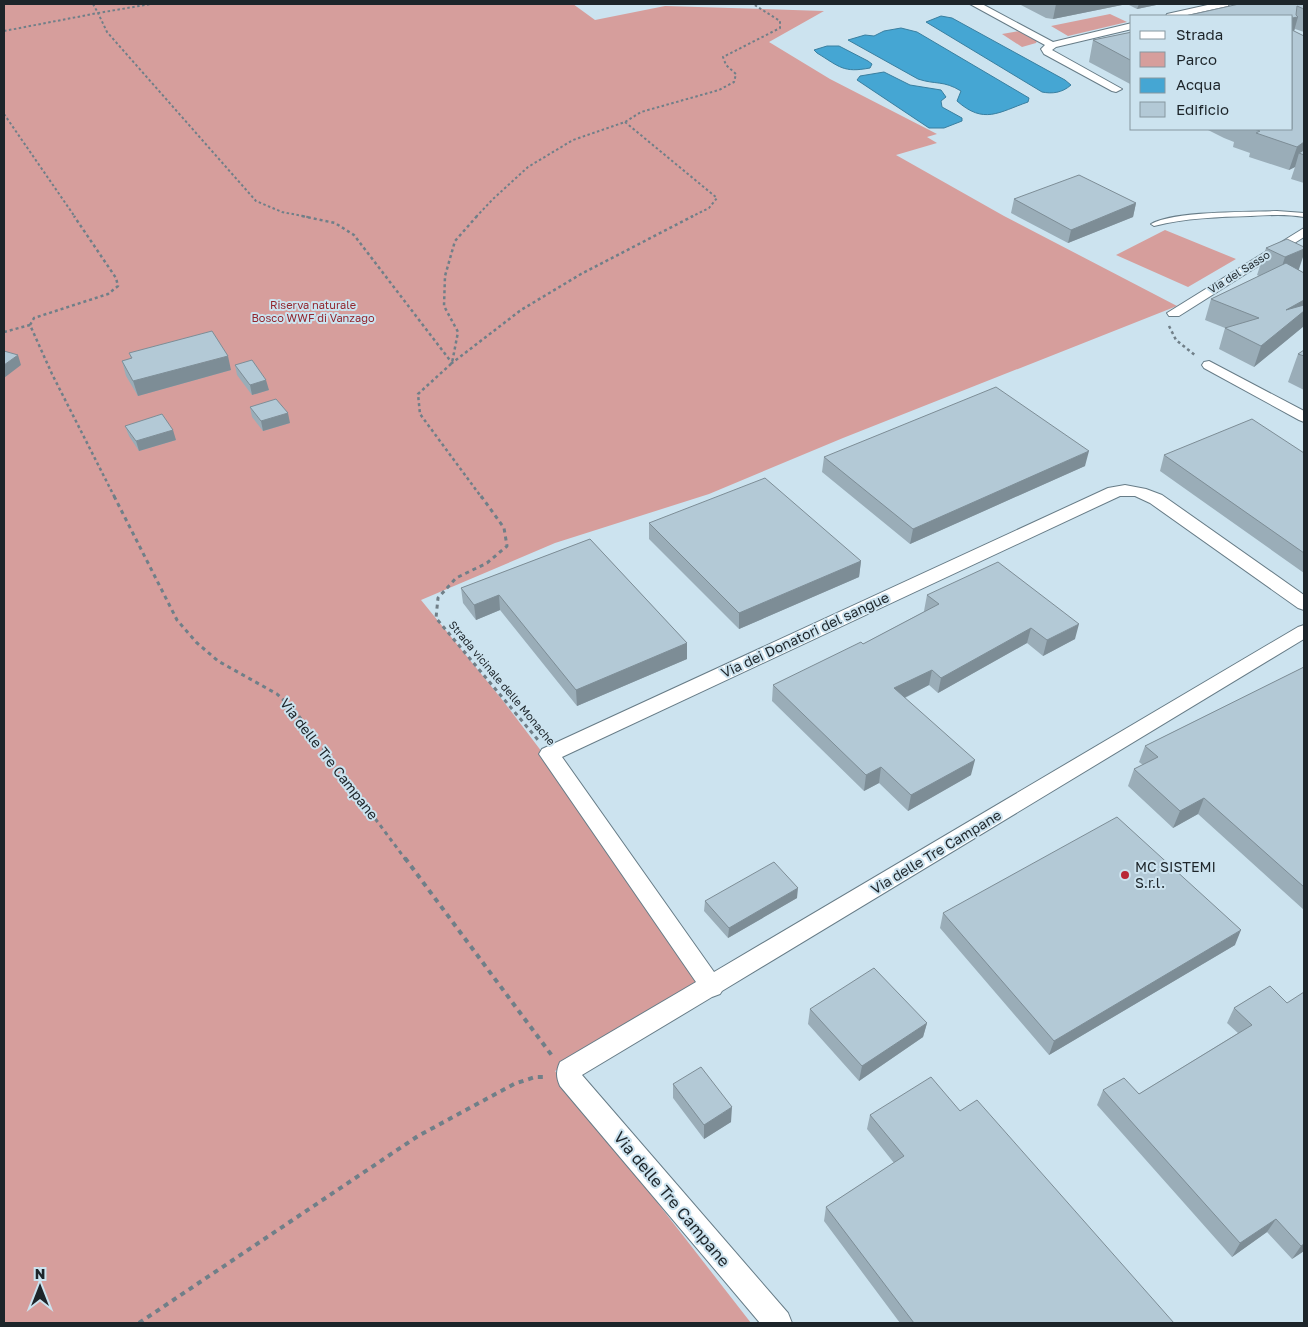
<svg xmlns="http://www.w3.org/2000/svg" width="1308" height="1327" viewBox="0 0 1308 1327" font-family="'Golos Text',sans-serif">
<style>
.green{fill:#d69e9c}
.water{fill:#45a6d3;stroke:#397fa0}
.lines{fill:none;stroke-linecap:round;stroke-linejoin:round}
.lane-casing{stroke:#677c87;stroke-width:2}
.street-casing{stroke:#677c87;stroke-width:2}
.path-far3{stroke:#707f88;stroke-width:2;stroke-dasharray:2.5 2.5;stroke-linecap:butt}
.path-far2{stroke:#707f88;stroke-width:2.5;stroke-dasharray:3 3;stroke-linecap:butt}
.path-far1{stroke:#707f88;stroke-width:3;stroke-dasharray:4 4;stroke-linecap:butt}
.path{stroke:#707f88;stroke-width:4;stroke-dasharray:5 5;stroke-linecap:butt}
.lane{fill:#fff;fill-rule:evenodd}
.street{fill:#fff;fill-rule:evenodd}
.wall{fill:#9aadb8}
.shaded-wall{fill:#7d8d96}
.building{fill:#b3c9d6;stroke:#7d8d96}
.poi-dot{fill:#b92837;stroke:#cce3ef;stroke-width:2}
.labels{text-anchor:middle;stroke-width:4;stroke-linejoin:round;paint-order:stroke}
.far-street-label{font-size:11px;fill:#1d252a;stroke:#cce3ef}
.far-park-label{font-size:11px;fill:#92272f;stroke:#cce3ef}
.street-label{font-size:14px;fill:#1d252a;stroke:#cce3ef}
.poi-label{font-size:14px;fill:#1d252a;stroke:#cce3ef;text-anchor:start}
.near-street-label{font-size:16px;fill:#1d252a;stroke:#cce3ef}
</style>
<rect width="100%" height="100%" fill="#cce3ef"/>
<path class="green" d="M4,4H573L595,20L665,6L824,11L769,42L830,79L937,134L927,137L937,143L896,155L1004,216L1177,306L843,438L709,494L555,543L421,600L504,702L567,785L707,986L555,1071L751,1323H4Z
M1110,14L1127,22L1068,36L1051,26Z
M1019,31L1037,41L1036,43L1022,47L1002,34Z
M1165,230L1236,259L1188,287L1116,255Z"/>
<path class="water" d="M941,16L952,18L1065,80L1071,85C1062,93 1052,94 1042,92L926,22Z
M901,28L917,32L1029,98L1028,102C999,112 984,125 957,101L961,91C943,80 936,85 918,79L848,40L865,35L874,36L884,31Z
M827,46H839L868,61L872,64L870,68C843,73 840,67 817,53L814,50Z
M884,72L910,85L941,90L946,97L941,101L942,107L962,118V121L944,128H929L857,80L860,76Z"/>
<g class="lines">
<g class="lane-casing">
<path id="lane" d="M1277,211L1304,213V217C1286,214 1269,215 1250,216C1218,217 1186,218 1154,226L1151,224C1173,211 1249,212 1277,211Z"/>
</g>
<g class="street-casing">
<path id="street" d="M970,4H982L1053,42L1132,23V29L1056,47L1052,50L1122,89L1116,92L1112,91L1044,54L1041,49L1045,45Z
M1212,4H1229L1228,6L1183,16H1166L1167,14Z
M1304,228V237L1179,316H1169L1167,313Z
M1209,361L1304,411V422L1299,420L1204,368L1202,365L1204,362Z
M1125,485L1146,489L1162,495L1304,595V610L1298,608L1150,503L1135,496H1120L562,757L714,972L1298,627L1304,625V639L722,991L720,994L712,997L582,1075L788,1313L792,1323H760L560,1086C556,1077 556,1071 560,1062L696,982L539,754L542,749L1108,488Z"/>
</g>
<path class="path-far3" d="M93,4L98,13L151,4
M4,31L98,13L107,32L256,201L282,212L308,217
M4,114L75,217
M625,122L717,198L709,208L691,217
M476,217L493,199L528,167L573,140L625,122L641,112L719,90L734,82L736,74L726,65L723,57L780,28V21L753,4"/>
<path class="path-far2" d="M302,216L335,223L354,235L452,363L521,310L581,274L693,216
M477,216L455,241L445,276L444,306L458,332L452,363L418,394L420,414L482,498
M30,325L34,318L108,294L118,286L116,278L74,216
M1169,326L1176,340L1196,356
M4,332L30,325L52,374L115,498"/>
<path class="path-far1" d="M114,496L177,620L196,642L218,661L277,694L295,711L406,860
M481,496L504,528L507,546L487,563L456,578L438,598L436,618L538,740"/>
<path class="path" d="M405,858L553,1057
M139,1323L418,1136L514,1084L535,1077H547"/>
<use href="#lane" class="lane"/>
<use href="#street" class="street"/>
</g>
<path class="wall" d="M1019,4H1161L1137,9L1127,4L1053,19L1046,18Z
M1304,4V32L1295,29L1294,31L1304,36V183L1291,179L1295,167L1289,170L1249,157L1250,153L1233,147L1234,142L1224,138L1206,129H1292L1185,16Z
M1132,32V85L1089,62L1093,40Z
M1014,199L1136,203L1133,217L1068,243L1011,213Z
M1287,239L1299,270L1304,273V326L1254,367L1219,349L1225,328L1205,320L1211,299L1259,276L1257,275L1266,248Z
M1304,350V390L1288,382L1298,354Z
M129,353L231,370L138,396L126,376L122,361L131,359Z
M235,365L269,390L252,395L237,375Z
M250,407L290,423L263,431L252,417Z
M125,426L176,440L139,451L129,436Z
M1304,453V573L1160,471L1164,455Z
M824,457L1085,466L910,544L822,472Z
M649,523L861,561L859,577L739,629L649,539Z
M590,539L687,643V659L577,706L500,610L476,620L463,603L461,588Z
M927,595L1075,639L1043,656L1027,643L938,693L929,685L905,698L971,775L908,811L879,783L864,791L772,701L773,685L863,644L925,611H924Z
M1304,667V910L1198,814L1173,828L1128,786L1134,769L1143,765L1139,762L1145,746Z
M797,898L728,938L704,911L705,901Z
M943,913L1235,945L1049,1055L940,928Z
M1270,986L1304,1251L1292,1259L1267,1232L1232,1257L1097,1105L1103,1090L1139,1094L1238,1033L1227,1023L1234,1008Z
M810,1009L927,1023L923,1037L859,1081L808,1024Z
M673,1084L731,1122L704,1139L673,1098Z
M960,1111L1174,1323H900L824,1221L826,1207L894,1163L867,1129L870,1115Z"/>
<path class="shaded-wall" d="M1056,4H1127L1053,19Z
M1139,4H1161L1137,9Z
M1298,17L1292,38V18Z
M1304,142V155L1299,153L1295,167L1289,170L1297,147Z
M1136,203L1133,217L1068,243L1071,230Z
M1304,249V254L1297,275L1276,284L1285,257Z
M1304,300V326L1254,367L1261,346L1286,310Z
M18,355L21,365L4,378V365Z
M228,356L231,370L138,396L133,381Z
M266,380L269,390L252,395L250,385Z
M288,413L290,423L263,431L261,421Z
M173,430L176,440L139,451L136,441Z
M1089,451L1085,466L910,544L913,529Z
M861,561L859,577L739,629V613Z
M499,595L500,610L476,620L474,605Z
M1079,624L1075,639L1043,656L1047,640Z
M1031,628L1027,643L938,693L941,678Z
M687,643V659L577,706L576,690Z
M932,670L929,685L892,704L894,688Z
M975,760L971,775L908,811L911,795Z
M881,767L879,783L864,791L866,775Z
M1204,798L1198,814L1173,828L1180,811Z
M798,888L797,898L728,938L729,928Z
M1241,930L1235,945L1049,1055L1054,1041Z
M927,1023L923,1037L859,1081L862,1066Z
M732,1107L731,1122L704,1139V1125Z
M1276,1219L1267,1232L1232,1257L1240,1243Z
M1304,1244V1251L1292,1259L1301,1246Z"/>
<path class="building" d="M1239,4H1304V9L1297,6L1296,15L1298,17L1292,18V16H1185Z
M1292,30L1304,36V142L1297,147L1256,133L1260,131L1254,129H1292Z
M1132,32V61L1093,40Z
M1304,150V155L1299,153Z
M1079,175L1136,203L1071,230L1014,199Z
M1287,239L1304,247V249L1285,257L1266,248Z
M1286,263L1304,273V300L1286,310L1304,305V311L1261,346L1225,328L1259,318L1211,299Z
M212,331L228,356L133,381L122,361L132,358L129,353Z
M1304,350V356L1298,354Z
M4,351L18,355L4,365Z
M252,360L266,380L250,385L235,365Z
M996,387L1089,451L913,529L824,457Z
M276,399L288,413L261,421L250,407Z
M162,414L173,430L136,441L125,426Z
M1252,419L1304,453V553L1164,455Z
M765,478L861,561L739,613L649,523Z
M590,539L687,643L576,690L499,595L474,605L461,588Z
M998,562L1079,624L1047,640L1031,628L941,678L932,670L894,688L975,760L911,795L881,767L866,775L773,685L861,642L863,644L939,604L927,595Z
M1304,667V887L1204,798L1180,811L1134,769L1158,757L1145,746Z
M1117,817L1241,930L1054,1041L943,913Z
M774,862L798,888L729,928L705,901Z
M874,968L927,1023L862,1066L810,1009Z
M1270,986L1287,1003L1304,992V1244L1301,1246L1276,1219L1240,1243L1103,1090L1124,1078L1139,1094L1252,1025L1234,1008Z
M701,1067L732,1107L704,1125L673,1084Z
M931,1077L960,1111L977,1100L1174,1323H914L826,1207L904,1156L870,1115Z"/>
<circle class="poi-dot" cx="1125" cy="875" r="5"/>
<g class="labels">
<g class="far-street-label">
<text transform="translate(1239 272) rotate(-32)" y="4">Via del Sasso</text>
<text transform="translate(502 683) rotate(50)" y="4">Strada vicinale delle Monache</text>
</g>
<g class="far-park-label">
<text x="313" y="309">Riserva naturale<tspan x="313" dy="13">Bosco WWF di Vanzago</tspan></text>
</g>
<g class="street-label">
<text transform="translate(805 635) rotate(-25)" y="5">Via dei Donatori del sangue</text>
<text transform="translate(329 759) rotate(52)" y="5">Via delle Tre Campane</text>
<text transform="translate(936 852) rotate(-31)" y="5">Via delle Tre Campane</text>
</g>
<g class="poi-label">
<text x="1135" y="872">MC SISTEMI<tspan x="1135" dy="16">S.r.l.</tspan></text>
</g>
<g class="near-street-label">
<text transform="translate(672 1199) rotate(50)" y="6">Via delle Tre Campane</text>
</g>
</g>
<rect width="1308" height="1327" fill="none" stroke="#1d252a" stroke-width="10"/>
<rect x="1130" y="15" width="162" height="115" fill="#cce3ef" stroke="#8697a0"/>
<rect x="1140" y="31" width="25" height="8" fill="#ffffff" stroke="#8697a0"/>
<text x="1176" y="40" font-size="15" fill="#1d252a">Strada</text>
<rect x="1140" y="52" width="25" height="15" fill="#d69e9c" stroke="#8697a0"/>
<text x="1176" y="65" font-size="15" fill="#1d252a">Parco</text>
<rect x="1140" y="78" width="25" height="15" fill="#45a6d3" stroke="#8697a0"/>
<text x="1176" y="90" font-size="15" fill="#1d252a">Acqua</text>
<rect x="1140" y="102" width="25" height="15" fill="#b3c9d6" stroke="#8697a0"/>
<text x="1176" y="115" font-size="15" fill="#1d252a">Edificio</text>
<g transform="translate(40 1287)" stroke="#cce3ef" stroke-width="4" paint-order="stroke">
<path d="M0-4L9 19L0 12L-9 19Z" fill="#1d252a"/>
<text y="-8" font-size="14" font-weight="bold" text-anchor="middle" fill="#1d252a">N</text>
</g>
</svg>
